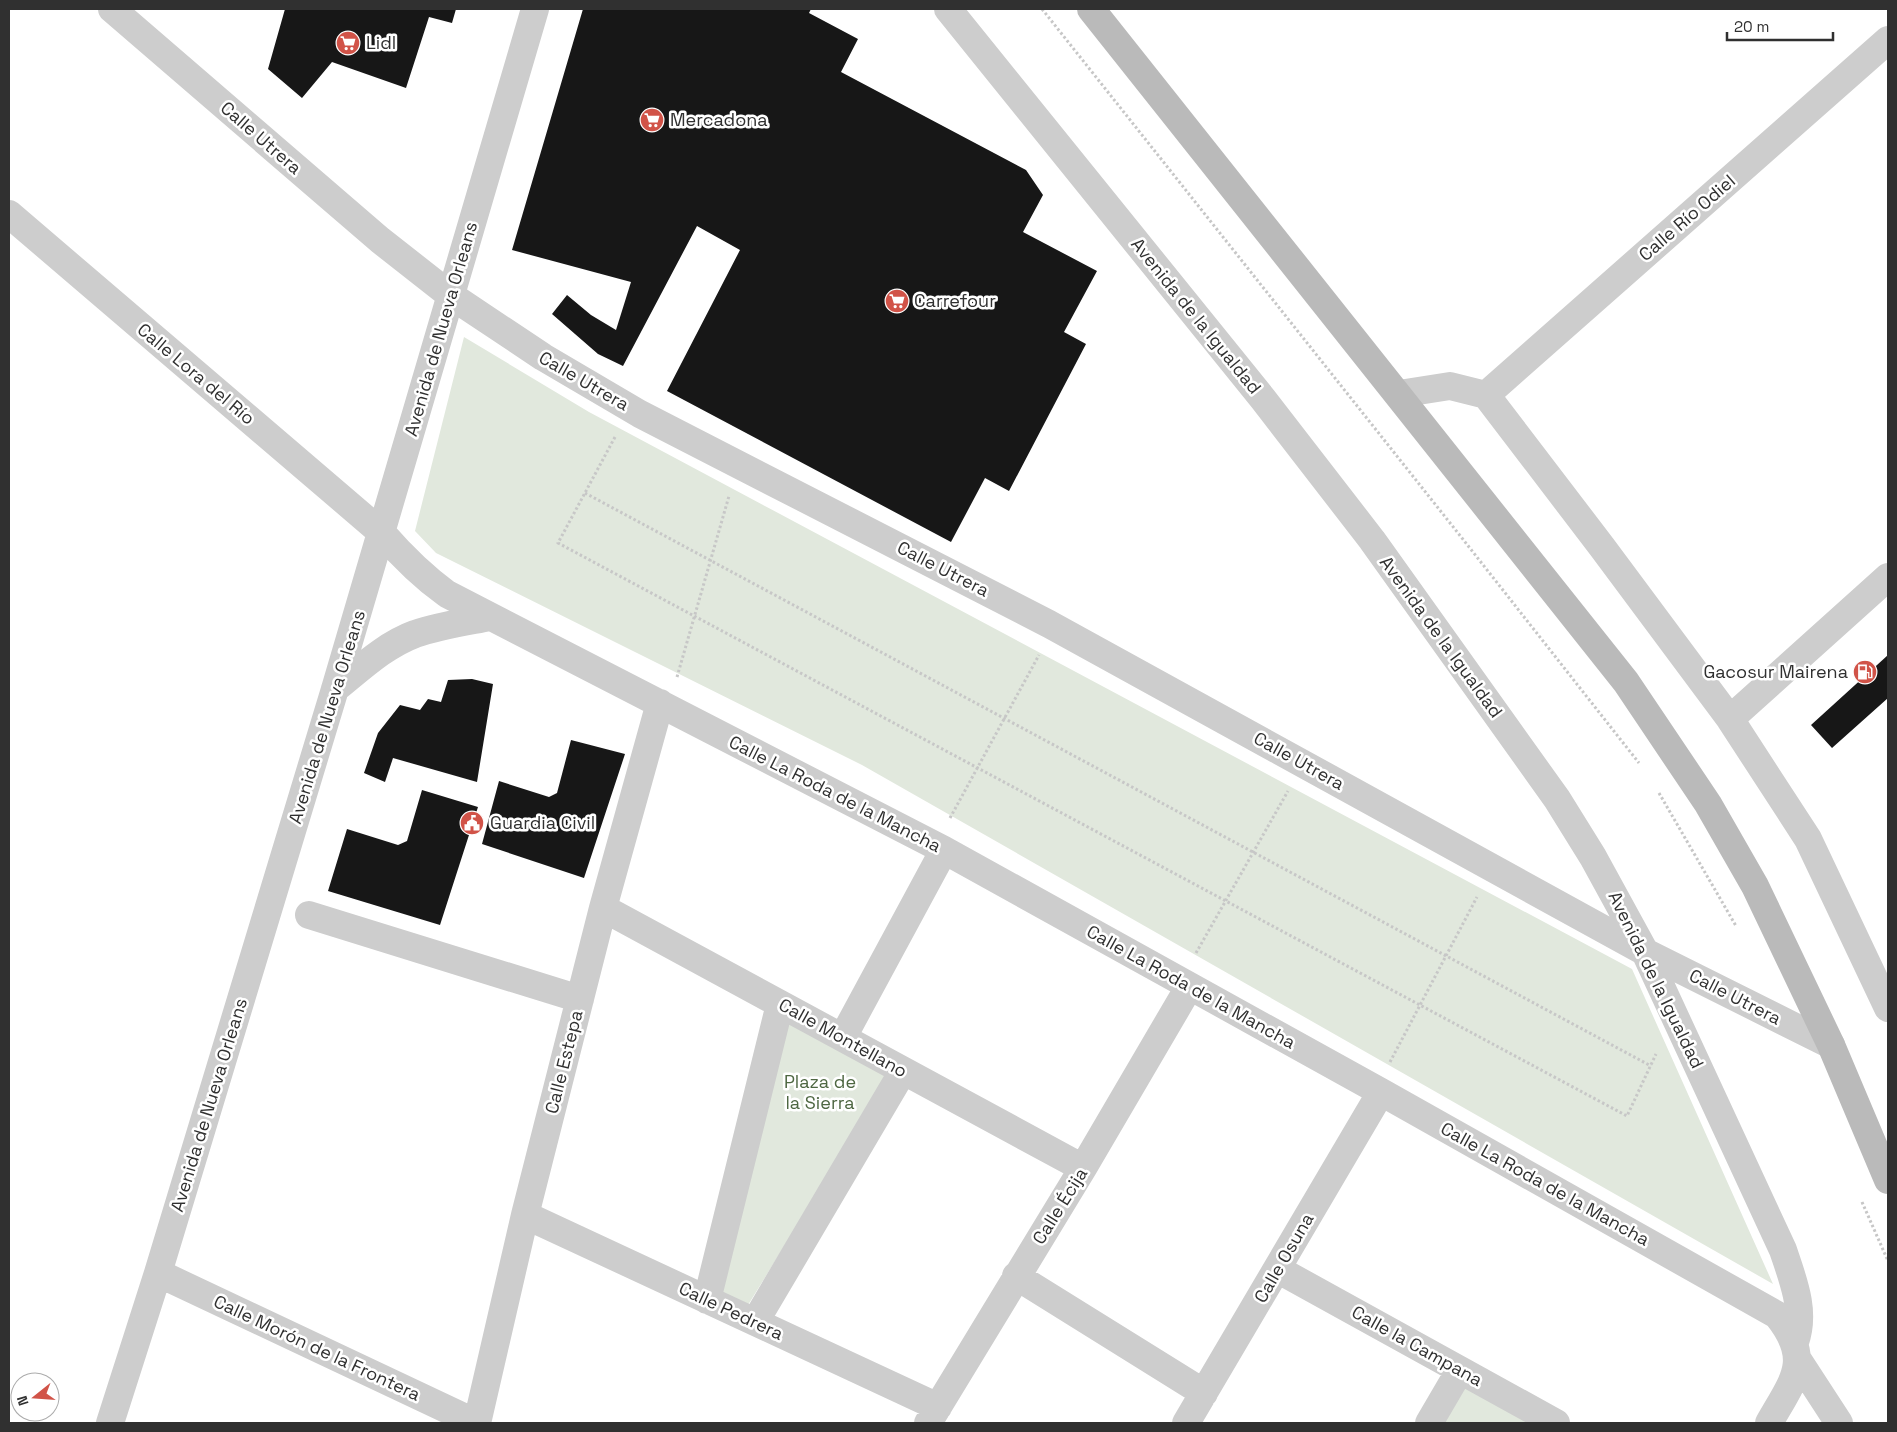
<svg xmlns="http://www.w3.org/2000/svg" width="1897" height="1432" viewBox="0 0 1897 1432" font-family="'Space Grotesk',sans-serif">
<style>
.green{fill:#e1e8dd}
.building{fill:#171717}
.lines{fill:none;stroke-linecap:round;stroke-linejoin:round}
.path{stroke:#c7c7c7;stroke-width:3;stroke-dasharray:2.5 2.5;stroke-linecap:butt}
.street{stroke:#cdcdcd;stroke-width:28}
.secondary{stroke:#bababa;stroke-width:28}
.labels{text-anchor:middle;stroke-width:5;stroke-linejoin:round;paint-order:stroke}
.poi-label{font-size:18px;fill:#303030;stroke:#fff;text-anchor:start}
.street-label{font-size:18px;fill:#303030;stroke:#fff}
.park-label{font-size:18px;fill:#4e6742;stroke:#fff}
</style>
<rect width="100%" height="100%" fill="#fff"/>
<path class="green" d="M464,337L589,412L1632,969L1773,1284L862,765L436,553L415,531Z
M786,1016L890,1074L748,1305L719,1292Z
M1466,1386L1526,1419L1524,1423H1444Z"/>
<path class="building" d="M285,9H456L452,23L429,17L406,88L332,62L302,98L268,69Z
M583,9H811L809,13L858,39L841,72L1026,170L1043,195L1023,232L1097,271L1064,332L1086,344L1009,491L985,478L951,542L667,391L740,250L697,226L623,366L598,354L552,314L567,295L591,315L616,330L631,282L512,250Z
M1888,655V698L1832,748L1811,725Z
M472,679L493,684L477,782L393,758L385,782L364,773L378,733L400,705L420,710L428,699L441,702L448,680Z
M571,740L625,754L584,878L482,844L499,781L549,797L557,793Z
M422,790L478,807L440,925L328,891L347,829L398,845L407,841Z"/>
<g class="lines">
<path class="path" d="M1042,9L1458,533L1639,763
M615,437L558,543L1627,1116L1656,1054
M585,493L1651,1066
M677,677L729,496
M1659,793L1736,926
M950,818L1039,655
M1196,953L1288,791
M1390,1062L1477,897
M1862,1202L1888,1261"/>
<path class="street" d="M112,9L380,240L450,295L543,357L640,414L1049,624L1645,952L1831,1045
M948,9L1263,399L1372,540L1557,799L1593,857L1645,952L1783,1250C1793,1280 1806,1311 1795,1342
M9,214L382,533C402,556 422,576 447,594L944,850L1381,1092L1777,1315C1813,1360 1794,1379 1769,1423
M1399,394L1450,386L1486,395L1602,547L1730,719L1808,839L1888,1008
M1486,395L1888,40
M335,689C360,669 385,645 415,634C439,626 465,622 490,617
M1730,719L1888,577
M603,908L1083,1168
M309,915L580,999
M843,1037L944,850
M525,1215L938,1407
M1277,1269L1556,1423
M158,1273L476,1423
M1016,1276L1204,1393
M707,1300L780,1004
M755,1322L903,1071
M1798,1360L1839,1423
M110,1423L158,1273L335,689L535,9
M477,1423L525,1215L603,908L660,703
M928,1423L1083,1168L1189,987
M1186,1423L1381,1092
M1429,1423L1460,1370"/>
<path class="secondary" d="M1091,9L1626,682L1708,804L1755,886L1831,1045L1888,1180"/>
</g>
<defs>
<g id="supermarket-disc" transform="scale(1.25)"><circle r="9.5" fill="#d15348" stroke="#fff"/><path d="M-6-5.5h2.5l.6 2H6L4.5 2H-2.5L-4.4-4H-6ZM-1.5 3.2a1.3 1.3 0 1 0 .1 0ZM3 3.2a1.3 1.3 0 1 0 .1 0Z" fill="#fff"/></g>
<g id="fuel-disc" transform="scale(1.25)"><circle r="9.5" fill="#d15348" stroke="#fff"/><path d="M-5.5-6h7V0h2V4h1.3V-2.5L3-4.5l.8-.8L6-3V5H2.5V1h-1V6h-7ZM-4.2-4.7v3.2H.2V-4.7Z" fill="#fff"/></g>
<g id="civic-disc" transform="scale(1.25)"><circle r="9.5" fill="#d15348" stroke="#fff"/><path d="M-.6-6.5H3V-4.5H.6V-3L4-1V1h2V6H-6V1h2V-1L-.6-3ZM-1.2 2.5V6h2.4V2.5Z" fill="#fff"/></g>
</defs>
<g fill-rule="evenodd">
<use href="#supermarket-disc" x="348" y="43"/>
<use href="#supermarket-disc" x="652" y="120"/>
<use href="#supermarket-disc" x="897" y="301"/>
<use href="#fuel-disc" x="1865" y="672"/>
<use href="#civic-disc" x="472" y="823"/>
</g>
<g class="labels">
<g class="poi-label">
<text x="366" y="49">Lidl</text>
<text x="670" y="126">Mercadona</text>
<text x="914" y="307">Carrefour</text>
<text x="1848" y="678" text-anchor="end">Gacosur Mairena</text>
<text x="490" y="829">Guardia Civil</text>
</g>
<g class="street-label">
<text transform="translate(261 138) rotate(41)" y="6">Calle Utrera</text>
<text transform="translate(1687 218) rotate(-41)" y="6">Calle Río Odiel</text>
<text transform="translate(1196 316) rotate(51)" y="6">Avenida de la Igualdad</text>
<text transform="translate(441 329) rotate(-74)" y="6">Avenida de Nueva Orleans</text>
<text transform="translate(196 374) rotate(40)" y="6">Calle Lora del Río</text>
<text transform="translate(584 381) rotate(30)" y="6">Calle Utrera</text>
<text transform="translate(943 569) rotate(27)" y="6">Calle Utrera</text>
<text transform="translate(1441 637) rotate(54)" y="6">Avenida de la Igualdad</text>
<text transform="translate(327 717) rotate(-73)" y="6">Avenida de Nueva Orleans</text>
<text transform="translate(1299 761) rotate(29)" y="6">Calle Utrera</text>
<text transform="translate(835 794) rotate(27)" y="6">Calle La Roda de la Mancha</text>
<text transform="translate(1656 980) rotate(64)" y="6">Avenida de la Igualdad</text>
<text transform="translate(1191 987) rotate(29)" y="6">Calle La Roda de la Mancha</text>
<text transform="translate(1735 997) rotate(27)" y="6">Calle Utrera</text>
<text transform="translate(843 1038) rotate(29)" y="6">Calle Montellano</text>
<text transform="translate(564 1062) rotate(-76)" y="6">Calle Estepa</text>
<text transform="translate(209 1105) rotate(-73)" y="6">Avenida de Nueva Orleans</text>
<text transform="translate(1545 1184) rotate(29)" y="6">Calle La Roda de la Mancha</text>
<text transform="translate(1060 1206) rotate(-58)" y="6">Calle Écija</text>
<text transform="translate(1284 1258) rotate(-60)" y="6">Calle Osuna</text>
<text transform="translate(731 1311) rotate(25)" y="6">Calle Pedrera</text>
<text transform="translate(1417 1346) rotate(29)" y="6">Calle la Campana</text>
<text transform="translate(317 1348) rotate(25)" y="6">Calle Morón de la Frontera</text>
</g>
<g class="park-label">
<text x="820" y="1088">Plaza de<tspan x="820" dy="21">la Sierra</tspan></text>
</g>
</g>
<rect width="1897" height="1432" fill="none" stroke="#303030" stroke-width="20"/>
<g transform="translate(35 1397) rotate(253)"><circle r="24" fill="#ffffff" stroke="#acacac"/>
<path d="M0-4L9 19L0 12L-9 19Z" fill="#d15348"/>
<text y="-8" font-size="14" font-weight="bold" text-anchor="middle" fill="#303030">N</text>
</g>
<path d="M1727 32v8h106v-8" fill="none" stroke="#303030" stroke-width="2.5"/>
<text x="1734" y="32" font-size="15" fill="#303030" stroke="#ffffff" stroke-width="4" paint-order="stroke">20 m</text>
</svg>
